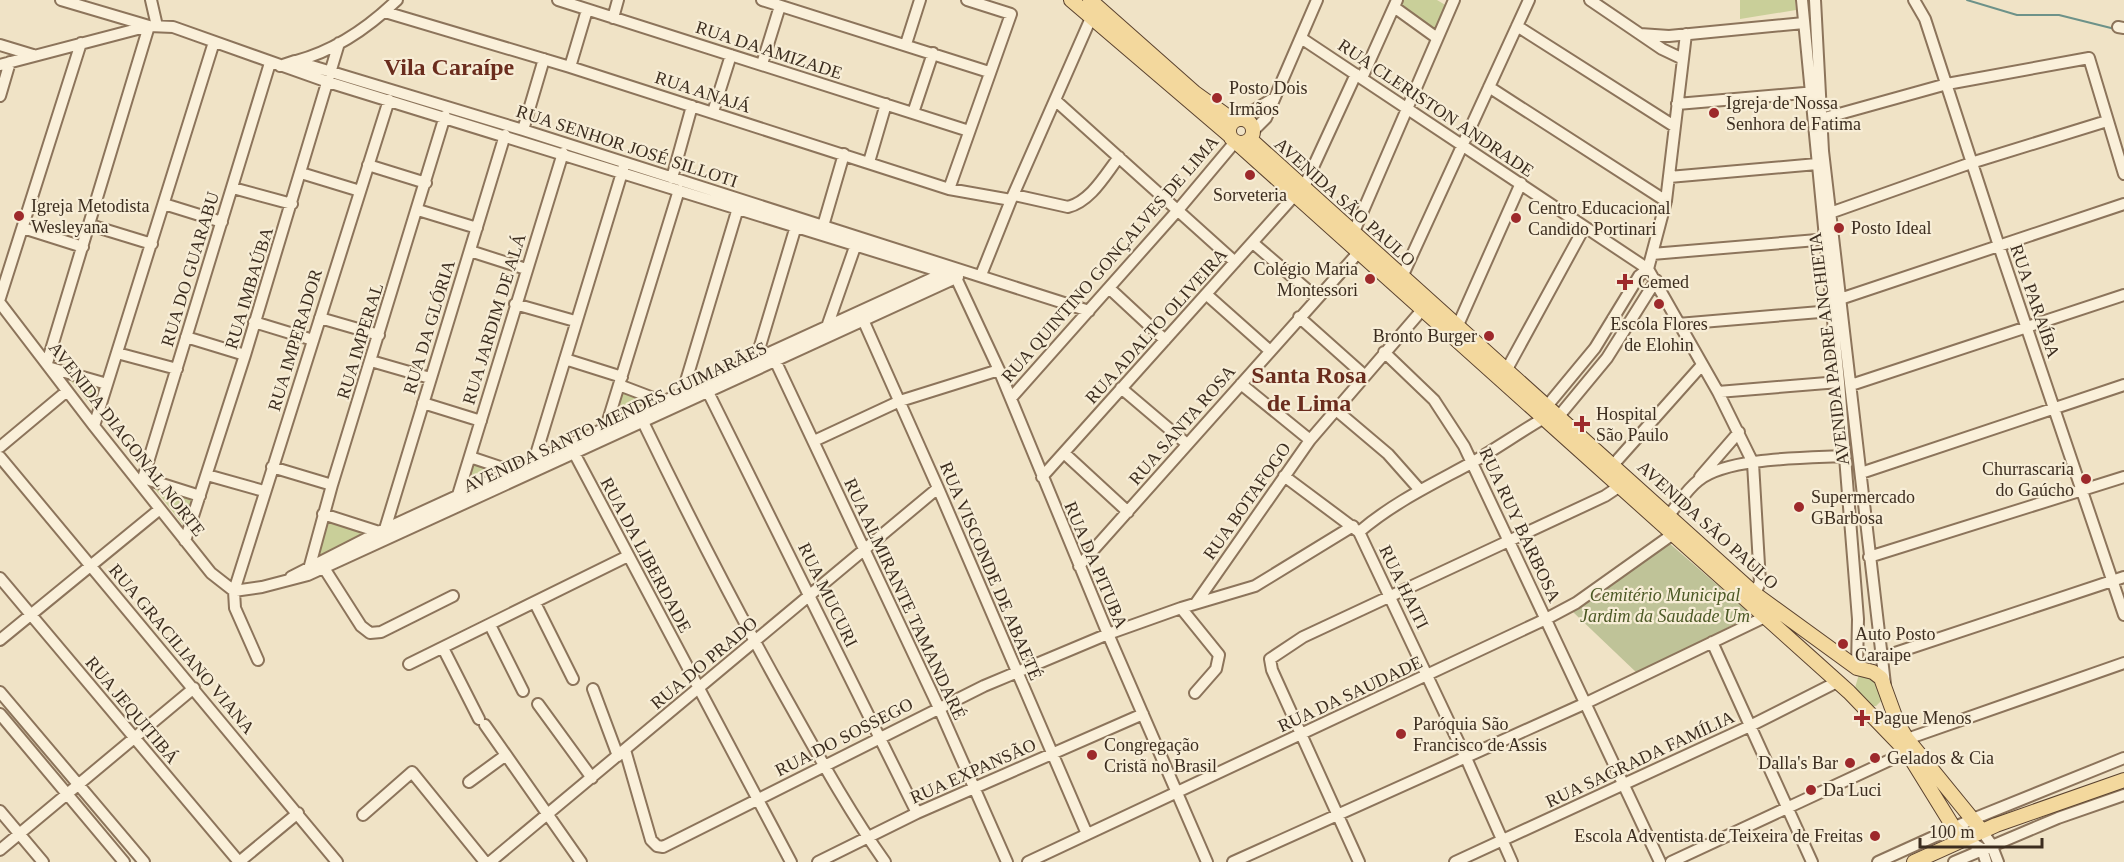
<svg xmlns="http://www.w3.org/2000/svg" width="2124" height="862" viewBox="0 0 2124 862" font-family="Georgia,serif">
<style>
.green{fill:#c9cf99}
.cemetery{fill:#bfc398}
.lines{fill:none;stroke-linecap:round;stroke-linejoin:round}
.stream{stroke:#6d9289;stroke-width:2}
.minor-casing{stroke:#8c745b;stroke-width:14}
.major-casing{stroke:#5a422f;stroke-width:16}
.minor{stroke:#faf0da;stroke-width:10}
.major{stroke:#f3d89d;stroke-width:14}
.poi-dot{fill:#9d292b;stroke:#f7edd6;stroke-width:2}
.labels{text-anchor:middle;stroke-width:4.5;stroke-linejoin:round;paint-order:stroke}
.street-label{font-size:18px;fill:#3c2d1f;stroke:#f7edd6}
.poi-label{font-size:18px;fill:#3c2d1f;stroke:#f7edd6;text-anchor:start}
.park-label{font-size:18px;font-style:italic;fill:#4c5925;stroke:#f7edd6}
.district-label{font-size:24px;font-weight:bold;fill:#6a2c1d;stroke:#f7edd6}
</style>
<rect width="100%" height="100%" fill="#f0e3c6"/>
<path class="green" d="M1404,0H1437L1447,6L1434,31L1400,7Z
M1740,0H1795L1796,10L1740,19Z
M68,377L102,387L95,411Z
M622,391L651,401L612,420Z
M472,461L498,471L464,487Z
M152,485L193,499L183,525Z
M325,518L367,531L315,559Z
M1860,671L1877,679L1882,700L1876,706H1868L1854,691Z"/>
<path class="cemetery" d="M1669,543L1752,615L1638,674L1573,612Z"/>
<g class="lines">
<path class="stream" d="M1967,0L2017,15H2059L2115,29"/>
<g class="minor-casing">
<path id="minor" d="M151,0L157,26
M558,0L969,131
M762,0L989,72
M1590,0L1662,49L1683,59
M1802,0L1839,382L1858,619L1857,668
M1815,0L1823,151L1885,684
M1914,0L1925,19L1999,246L2124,615
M1394,7L1437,38
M385,12L570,67L949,189L1011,200
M613,18L618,0
M1517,26L1674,126
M2118,27L2124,28
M1640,34L1669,36L1804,23
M1301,38L1648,269L1718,392L1753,463L1760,582L1755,594
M906,44L920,0
M0,45L33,55
M296,61C334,51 369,27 397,0
M762,64L780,6
M0,65L149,26L173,27L328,82L945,273L957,280L999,370L1108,634L1207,862
M280,66L295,61L523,130L1089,311
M570,67L587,10
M1362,78L1397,0
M1489,87L1666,201
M0,96L10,62
M1055,100L1235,262
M1677,104L1816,92
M713,112L731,55
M913,113L933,53
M1241,118L1274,98
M1821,119L1947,84L2089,58L2124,174
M523,130L544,59
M1253,131L1266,118L1317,0
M869,162L886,104
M368,165L426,183
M301,173L360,191
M1669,177L1817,164
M672,178L692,106
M233,188L292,204
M949,189L1011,14L967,0
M1303,189L1356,74
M1014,195L1068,207C1091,201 1105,175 1119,157
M164,204L222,222
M418,210L477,228
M1830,213L1971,163L2107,121
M90,225L152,244
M823,226L844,154
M23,228L83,247
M1353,234L1454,0
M1253,243L1317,298
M470,251L526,269
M1652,254L1829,239
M1648,269L1666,201L1686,34
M981,275L1011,200L1091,18
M1402,277L1529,0
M1109,288L1165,340
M1206,294L1269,350
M0,298L81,43
M1840,299L2124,204
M0,303L94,426L211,573L234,591
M515,304L575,321
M1299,317L1364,375
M320,318L379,335
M254,322L313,340
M864,322L938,488L1087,834
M828,324L856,244
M1678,324L1832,311
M1458,325L1521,183
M186,337L245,355
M1384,352L1434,400L1464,446L1660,862
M117,353L177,369
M773,356L939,708L1007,862
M565,359L622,377
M371,361L430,378
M761,361L760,346L796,226
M47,363L149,26L61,0
M51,368L107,384
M1507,369L1584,228
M1241,384L1310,440
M619,385L661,401
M1851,385L2124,295
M1121,388L1187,444
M683,391L738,208
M708,392L917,813
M1718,392L1839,382
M1011,398L1178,210L1235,142
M423,403L481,421
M1547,406L1595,348L1639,276L1648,269
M1336,410L1388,454L1419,489
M1559,416L1607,358L1656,280
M643,422C688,515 735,607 786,698C817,753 848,810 885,862
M94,426L214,42
M606,427L679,190
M814,441L900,401L999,370
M0,447L67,391
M572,449L791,862
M1064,453L1128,512
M0,457L337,862
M470,457L512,471
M534,461L624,166
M1613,465L1702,365
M272,467L332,485
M1861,473L2124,385
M207,475L264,491
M1284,476L1359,532L1466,758L1512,862
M1042,477L1294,196
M1700,477L1739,432
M143,478L200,496
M141,485L270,63
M458,495L563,153
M323,514L379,532
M1669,515C1678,504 1687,489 1699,480C1728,457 1808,458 1845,456
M385,529L505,135
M1359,532C1394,502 1433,484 1473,462C1497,448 1520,432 1544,418
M185,541L245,355L339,43
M1869,557L2124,477
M1079,566L1358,253
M324,568L361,626L370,633L381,632L453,596
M309,569L332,485L445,116
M291,577L385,529L946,272
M0,578L239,862
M234,591L262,587L308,575L958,277
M535,603L573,679
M1196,603L1310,440L1422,310
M1181,608L1219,655L1216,669L1195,693
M490,625L523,691
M0,640L160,509
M1712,642L1812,862
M443,648L479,719
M1880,658L2124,577
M258,660L235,608L234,591L389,100
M409,664L628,556
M593,689L618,756
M0,692L144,862
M538,704L592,778
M0,714L124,862
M485,725L581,862
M1907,739L2124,663
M625,750L651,840L657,846L663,847L984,686L1108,634L1181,608L1255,586L1353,526
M469,782L506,755
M0,811L43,862
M363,815L412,772L485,862
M1982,831L1991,844L1998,862
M1966,839L1982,849L1986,862
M0,850L194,688
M239,862L298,813
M490,862L938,488
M818,862L917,813L1143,714
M1028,862L1546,619L1576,603L1673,534
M1233,862L1586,703L1767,616
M1359,862L1272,670L1270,659L1303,637L1605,496L1620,486
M1455,862L1750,726L1837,682
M1671,862L1907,752
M1878,862L1973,819L2124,758
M1954,862L2058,818L2124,795"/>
</g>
<g class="major-casing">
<path id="major" d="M1071,0L1229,135
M1090,0L1195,93L1234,121
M1229 131a12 12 0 1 1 24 0a12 12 0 1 1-24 0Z
M1250,139L1755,594L1857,668L1873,672L1881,678L1897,722L1907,739L1982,831
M1237,143L1849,692L1907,752L1954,828L1966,839
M1914,862L1996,825L2124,780"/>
</g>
<use href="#minor" class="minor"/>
<use href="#major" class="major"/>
</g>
<g class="poi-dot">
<circle cx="1217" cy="98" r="6"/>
<circle cx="1714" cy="113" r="6"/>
<circle cx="1250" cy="175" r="6"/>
<circle cx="19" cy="216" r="6"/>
<circle cx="1516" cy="218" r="6"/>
<circle cx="1839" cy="228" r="6"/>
<circle cx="1370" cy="279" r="6"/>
<path d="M1622 273h6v6h6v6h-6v6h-6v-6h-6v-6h6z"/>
<circle cx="1659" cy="304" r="6"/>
<circle cx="1489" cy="336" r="6"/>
<path d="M1579 415h6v6h6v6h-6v6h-6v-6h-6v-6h6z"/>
<circle cx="2086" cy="479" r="6"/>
<circle cx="1799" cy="507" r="6"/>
<circle cx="1843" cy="644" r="6"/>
<path d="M1859 709h6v6h6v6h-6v6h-6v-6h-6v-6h6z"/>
<circle cx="1401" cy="734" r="6"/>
<circle cx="1092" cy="755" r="6"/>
<circle cx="1875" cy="758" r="6"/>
<circle cx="1850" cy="763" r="6"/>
<circle cx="1811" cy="790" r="6"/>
<circle cx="1875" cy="836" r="6"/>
</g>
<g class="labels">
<g class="street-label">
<text transform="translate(769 50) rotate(18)" y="6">RUA DA AMIZADE</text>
<text transform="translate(703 92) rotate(18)" y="6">RUA ANAJÁ</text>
<text transform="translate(1436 108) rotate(34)" y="6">RUA CLERISTON ANDRADE</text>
<text transform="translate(627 146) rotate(18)" y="6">RUA SENHOR JOSÉ SILLOTI</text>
<text transform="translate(1345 202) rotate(42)" y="6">AVENIDA SÃO PAULO</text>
<text transform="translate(1110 259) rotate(-49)" y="6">RUA QUINTINO GONÇALVES DE LIMA</text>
<text transform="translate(190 269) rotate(-73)" y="6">RUA DO GUARABU</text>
<text transform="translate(249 288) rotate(-73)" y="6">RUA IMBAÚBA</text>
<text transform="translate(2035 301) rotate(71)" y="6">RUA PARAÍBA</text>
<text transform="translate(494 319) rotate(-73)" y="6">RUA JARDIM DE ALÁ</text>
<text transform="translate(1156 326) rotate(-48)" y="6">RUA ADALTO OLIVEIRA</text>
<text transform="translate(429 327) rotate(-73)" y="6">RUA DA GLÓRIA</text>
<text transform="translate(295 340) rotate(-73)" y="6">RUA IMPERADOR</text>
<text transform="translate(360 341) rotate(-73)" y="6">RUA IMPERAL</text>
<text transform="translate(1829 349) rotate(-97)" y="6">AVENIDA PADRE ANCHIETA</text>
<text transform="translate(615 417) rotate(-25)" y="6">AVENIDA SANTO MENDES GUIMARÃES</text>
<text transform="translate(1182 425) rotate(-49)" y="6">RUA SANTA ROSA</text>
<text transform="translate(127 439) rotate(52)" y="6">AVENIDA DIAGONAL NORTE</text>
<text transform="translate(1247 501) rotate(-55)" y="6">RUA BOTAFOGO</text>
<text transform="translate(1520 525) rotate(65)" y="6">RUA RUY BARBOSA</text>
<text transform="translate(1708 525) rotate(42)" y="6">AVENIDA SÃO PAULO</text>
<text transform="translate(646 555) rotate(62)" y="6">RUA DA LIBERDADE</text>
<text transform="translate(1096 565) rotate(67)" y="6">RUA DA PITUBA</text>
<text transform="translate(991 571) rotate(67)" y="6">RUA VISCONDE DE ABAETÉ</text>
<text transform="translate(1404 587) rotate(64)" y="6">RUA HAITI</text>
<text transform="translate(828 595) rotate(64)" y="6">RUA MUCURI</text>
<text transform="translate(905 599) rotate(65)" y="6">RUA ALMIRANTE TAMANDARÉ</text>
<text transform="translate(182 649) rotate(50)" y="6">RUA GRACILIANO VIANA</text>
<text transform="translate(704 663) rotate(-40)" y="6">RUA DO PRADO</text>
<text transform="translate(1350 694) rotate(-25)" y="6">RUA DA SAUDADE</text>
<text transform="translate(132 710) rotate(50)" y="6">RUA JEQUITIBÁ</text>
<text transform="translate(844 737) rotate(-27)" y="6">RUA DO SOSSEGO</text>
<text transform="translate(1640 759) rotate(-25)" y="6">RUA SAGRADA FAMÍLIA</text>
<text transform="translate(973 771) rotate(-24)" y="6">RUA EXPANSÃO</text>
</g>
<g class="poi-label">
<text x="1229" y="94">Posto Dois<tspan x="1229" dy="21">Irmãos</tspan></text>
<text x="1726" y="109">Igreja de Nossa<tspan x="1726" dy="21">Senhora de Fatima</tspan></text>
<text x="1250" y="201" text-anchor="middle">Sorveteria</text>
<text x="31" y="212">Igreja Metodista<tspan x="31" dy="21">Wesleyana</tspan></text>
<text x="1528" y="214">Centro Educacional<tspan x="1528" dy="21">Candido Portinari</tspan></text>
<text x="1851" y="234">Posto Ideal</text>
<text x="1358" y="275" text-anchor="end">Colégio Maria<tspan x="1358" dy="21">Montessori</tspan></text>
<text x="1638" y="288">Cemed</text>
<text x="1659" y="330" text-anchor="middle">Escola Flores<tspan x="1659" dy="21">de Elohin</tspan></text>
<text x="1477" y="342" text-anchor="end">Bronto Burger</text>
<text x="1596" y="420">Hospital<tspan x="1596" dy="21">São Paulo</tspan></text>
<text x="2074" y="475" text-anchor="end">Churrascaria<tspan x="2074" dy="21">do Gaúcho</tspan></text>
<text x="1811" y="503">Supermercado<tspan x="1811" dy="21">GBarbosa</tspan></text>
<text x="1855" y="640">Auto Posto<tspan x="1855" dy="21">Caraipe</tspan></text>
<text x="1874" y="724">Pague Menos</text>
<text x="1413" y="730">Paróquia São<tspan x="1413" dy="21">Francisco de Assis</tspan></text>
<text x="1104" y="751">Congregação<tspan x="1104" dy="21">Cristã no Brasil</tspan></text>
<text x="1887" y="764">Gelados &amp; Cia</text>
<text x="1838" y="769" text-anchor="end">Dalla's Bar</text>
<text x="1823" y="796">Da Luci</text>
<text x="1863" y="842" text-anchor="end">Escola Adventista de Teixeira de Freitas</text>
</g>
<g class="park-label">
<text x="1665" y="601">Cemitério Municipal<tspan x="1665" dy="21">Jardim da Saudade Um</tspan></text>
</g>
<g class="district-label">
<text x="449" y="75">Vila Caraípe</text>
<text x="1309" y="383">Santa Rosa<tspan x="1309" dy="28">de Lima</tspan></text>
</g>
</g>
<path d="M1920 838v9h122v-9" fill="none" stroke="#3c2d1f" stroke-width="3"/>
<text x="1929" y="838" font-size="18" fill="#3c2d1f" stroke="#f7edd6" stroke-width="4.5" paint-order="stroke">100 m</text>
</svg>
